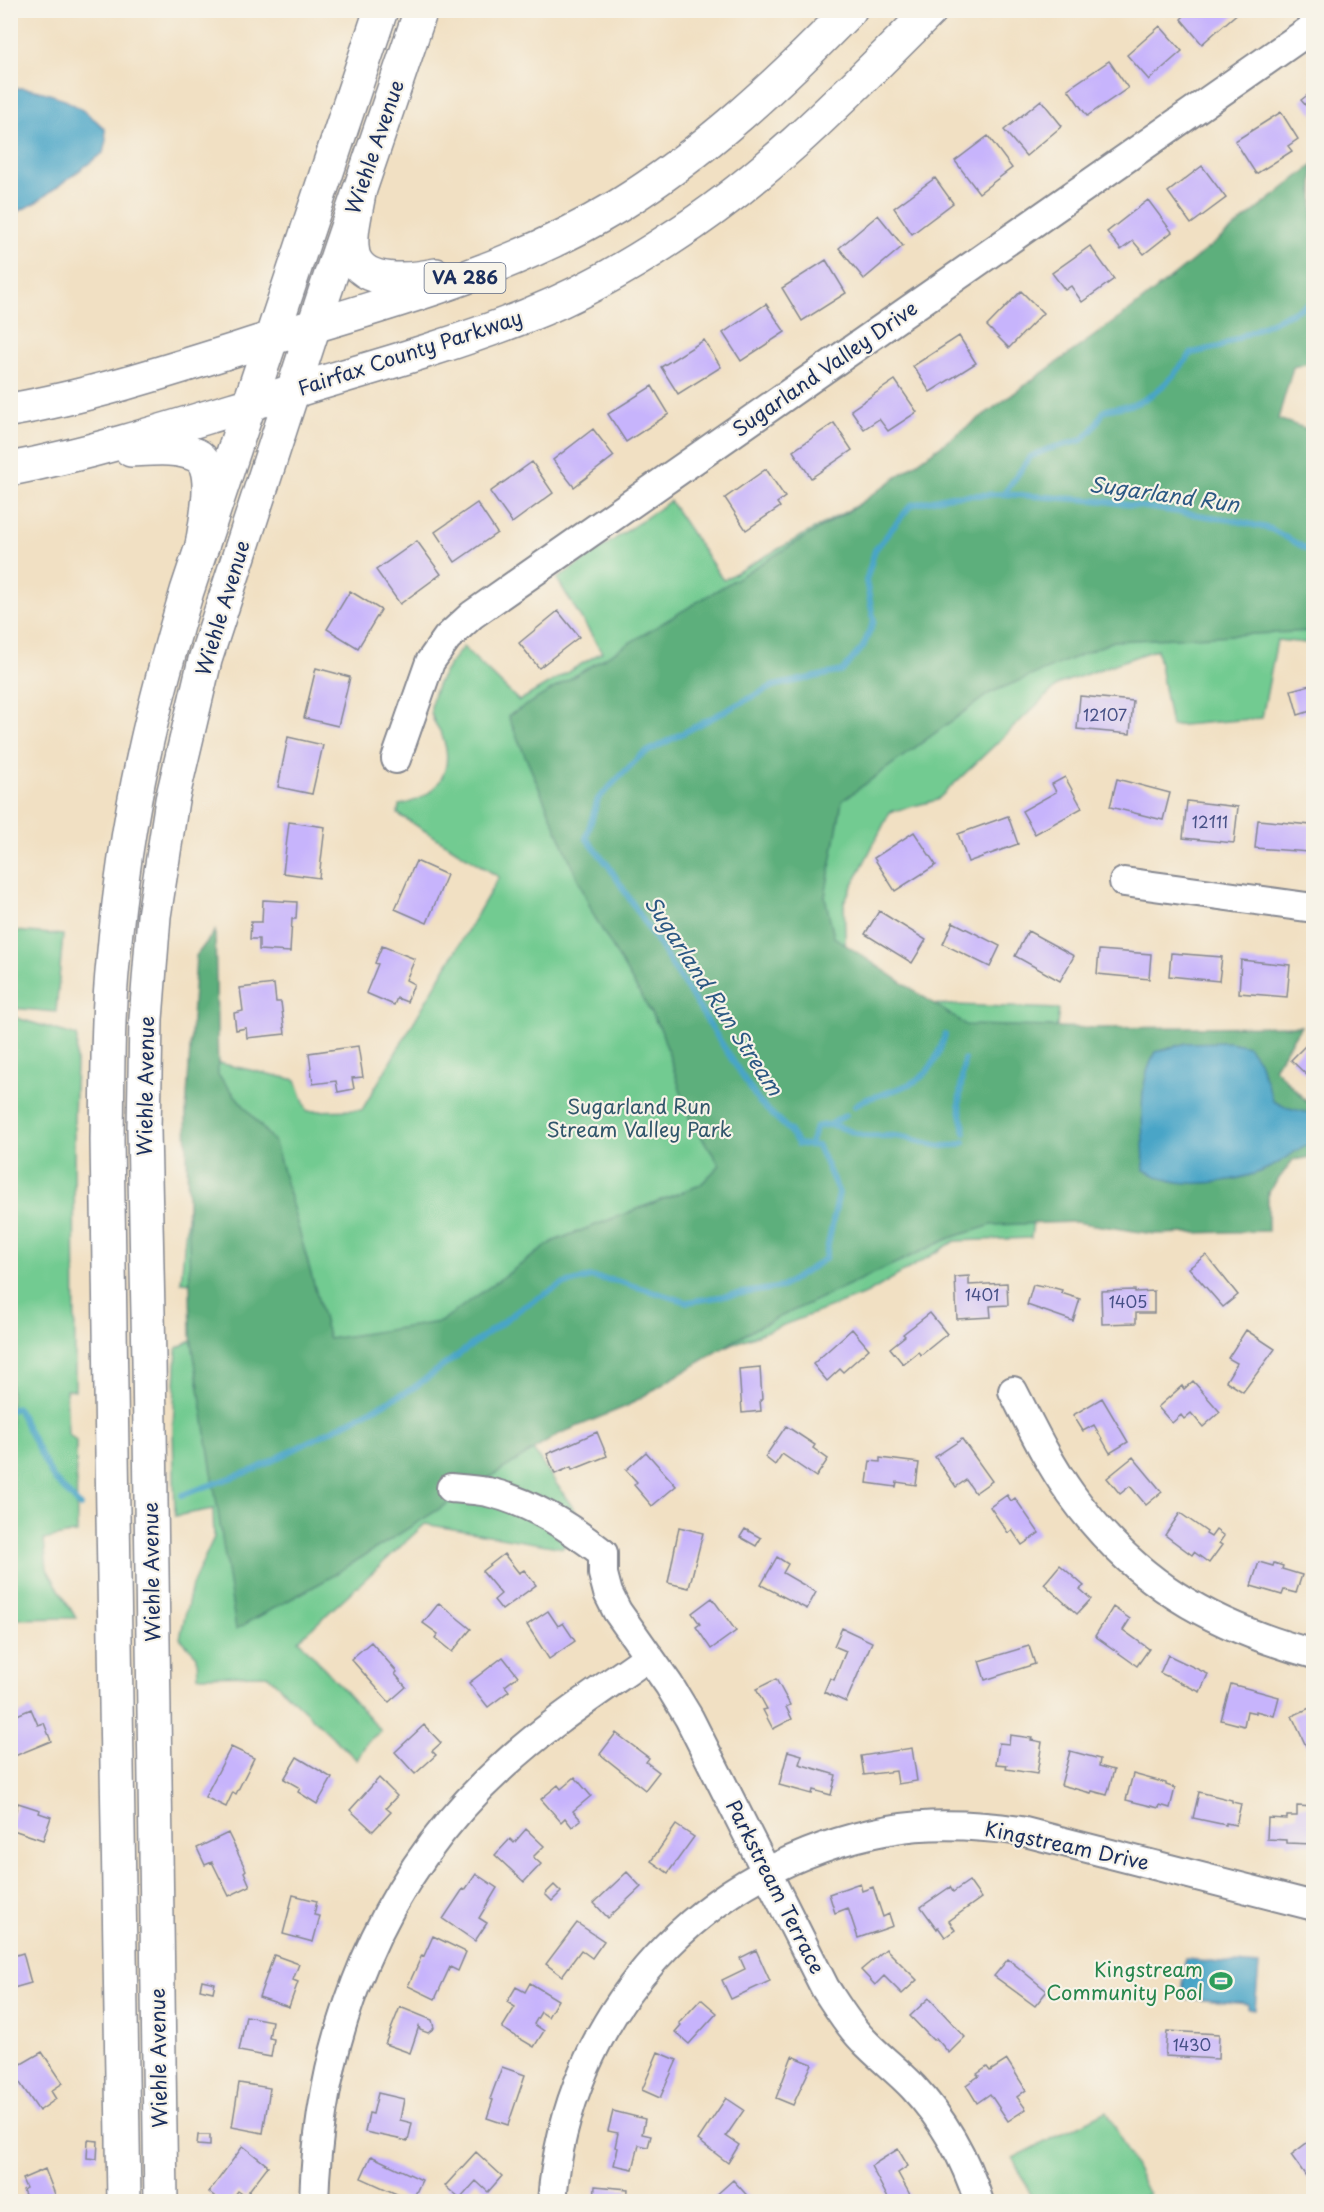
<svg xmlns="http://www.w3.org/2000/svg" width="1324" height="2212" viewBox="0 0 1324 2212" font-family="'Playpen Sans',sans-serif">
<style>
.green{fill:#72cb91;stroke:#467d78;stroke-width:1.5}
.forest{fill:#5daf7b;stroke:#3c6f6c;stroke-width:1.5}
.water{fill:#48a5c7;stroke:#326a92;stroke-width:1.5}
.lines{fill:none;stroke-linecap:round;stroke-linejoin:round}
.stream{stroke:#48a5c7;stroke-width:6}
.building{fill:#c7b4fc}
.minor-casing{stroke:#868890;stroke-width:32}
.major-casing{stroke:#868890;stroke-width:36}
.highway-casing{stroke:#868890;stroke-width:36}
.minor{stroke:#fff;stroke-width:28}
.major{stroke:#fff;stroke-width:33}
.highway{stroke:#fff;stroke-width:33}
.labels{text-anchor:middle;stroke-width:4.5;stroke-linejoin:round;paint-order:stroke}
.number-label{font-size:16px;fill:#465086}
.shield{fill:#f7f3e8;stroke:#5d6a87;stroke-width:1.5}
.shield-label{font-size:18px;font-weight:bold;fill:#1b2f5e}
.street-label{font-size:20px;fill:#1b2f5e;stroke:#f7f3e8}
.park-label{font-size:20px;fill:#31566b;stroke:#f7f3e8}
.leisure-label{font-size:20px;fill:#27864d;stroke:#f7f3e8;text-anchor:end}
.water-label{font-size:21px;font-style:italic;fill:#2b5883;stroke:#f7f3e8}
</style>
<rect width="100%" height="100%" fill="#f7f3e8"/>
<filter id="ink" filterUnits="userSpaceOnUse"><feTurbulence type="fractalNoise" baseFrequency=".0167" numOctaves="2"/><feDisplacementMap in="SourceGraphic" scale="12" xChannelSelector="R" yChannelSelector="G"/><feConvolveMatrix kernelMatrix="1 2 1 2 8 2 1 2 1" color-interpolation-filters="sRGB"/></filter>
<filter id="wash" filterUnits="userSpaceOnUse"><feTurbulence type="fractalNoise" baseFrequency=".008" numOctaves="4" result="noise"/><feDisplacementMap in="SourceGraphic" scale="24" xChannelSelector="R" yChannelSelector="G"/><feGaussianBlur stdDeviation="1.35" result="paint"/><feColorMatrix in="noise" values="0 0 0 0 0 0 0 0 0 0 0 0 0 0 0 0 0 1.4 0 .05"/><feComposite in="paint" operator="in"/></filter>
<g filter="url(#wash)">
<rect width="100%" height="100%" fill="#f1e0c3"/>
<path class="green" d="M1295,359L1276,424L1313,434L1314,644L1277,640L1262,718L1171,726L1157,649L1059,684L937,800L890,812L844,902L847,990L903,1003L1059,1009L1031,1238L955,1241L868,1293L688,1361L509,1415L582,1521L570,1532L563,1548L425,1524L299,1640L381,1731L367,1742L357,1760L267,1675L198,1676L197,1656L180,1638L192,1585L214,1537L213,1509L175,1516L173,1427L177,1348L206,1332L207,1284L181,1282L191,1171L204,1060L296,1080L307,1111L362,1110L499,877L398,814L399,805C432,799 456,775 443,738C440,728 430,720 431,709C432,686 449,664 463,647L519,701L602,652L557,579L670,501L723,580L1027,410Z
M15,931L63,935L56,1012L11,1008Z
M10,1016L77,1036L74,1118L75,1390H66L68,1433L76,1441L77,1534L73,1533L44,1540L47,1569L76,1618L11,1619Z
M1107,2111L1149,2195L1135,2201H1034L1013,2158Z"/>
<path class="forest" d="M1313,165V362L1293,367L1278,419L1313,431V631L1114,641L990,693L842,801L825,897L834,937L966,1025L1097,1028L1301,1026L1274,1068L1307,1102L1313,1103V1157L1293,1160L1268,1193V1231L1154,1234L1075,1222L992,1225L950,1238L756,1328L627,1406L559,1434L324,1581L236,1629L191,1336L186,1113L196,956L215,931L218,1075L275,1143L329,1339L440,1322L554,1241L700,1185L720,1165L690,1120L661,1030L594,916L508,716L855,507L1129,311Z"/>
<path class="water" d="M21,88C54,91 82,106 105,129L106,140L103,153L35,203L11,215V89Z
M1229,1042L1248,1046L1259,1061L1273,1101L1285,1107L1313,1114V1142C1297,1148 1292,1155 1278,1163C1250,1180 1196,1189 1165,1179C1158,1177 1151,1173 1144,1170C1144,1131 1135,1085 1156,1052L1186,1043Z
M1185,1959L1259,1965L1255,2009L1248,2008V2004L1182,1998Z"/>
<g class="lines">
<path class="stream" d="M1004,494L1030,457L1048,449L1082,440L1093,429L1104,411C1115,407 1127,407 1137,403C1160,393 1177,372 1192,353L1219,347L1314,302
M964,1060L959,1104L965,1133
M855,1106C862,1099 870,1098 880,1095C920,1082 932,1077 945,1035
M831,1124L846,1115
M810,1145L816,1127C835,1120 848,1133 866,1136C875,1137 885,1135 895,1136C918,1138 942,1153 964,1142
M10,1410L17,1408L53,1478L80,1506
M182,1495L256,1469L412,1389L523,1307L561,1285L591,1277L617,1281L687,1302L782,1287L825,1259L839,1193L818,1146L798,1144L789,1130L759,1102L608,865L586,838L598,799L641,755L773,686L842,671L863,647L874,621L866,581L875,550L911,505L951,496L1004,494L1104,501L1232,520L1271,529L1314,553"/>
</g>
<g id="blocks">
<path class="building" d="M1190,10H1241L1202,44L1181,19Z
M1160,26L1182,51L1149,80L1127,55Z
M1109,61L1128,88L1087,116L1068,89Z
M1314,90V115L1301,100Z
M1041,100L1062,126L1026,156L1004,130Z
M1281,112L1298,139L1288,146L1292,151L1256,174L1235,141Z
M988,136L1012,168L979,193L955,161Z
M1202,166L1226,198L1191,224L1168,192Z
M935,178L953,203L912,234L894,208Z
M1148,200L1172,232L1144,254L1133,241L1121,250L1107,232Z
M878,215L903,246L864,279L839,248Z
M1090,246L1114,279L1082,302L1071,286L1065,290L1052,273Z
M826,260L846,293L802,321L782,288Z
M1021,291L1043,313L1009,348L987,326Z
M766,304L785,332L741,361L723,333Z
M959,336L976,363L930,392L913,366Z
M704,340L721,367L678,394L661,367Z
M895,380L917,412L888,431L879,419L864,429L851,410Z
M652,386L669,414L626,442L608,414Z
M834,423L852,450L811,478L793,451Z
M593,429L614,456L574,487L553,460Z
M532,462L553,493L512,523L490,492Z
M766,469L785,497L777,503L780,507L746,530L725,498Z
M477,503L497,533L455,562L435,532Z
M417,541L441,574L400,604L376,570Z
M350,591L381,610L358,648L327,629Z
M558,611L579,637L539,668L519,643Z
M316,668L350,677L338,726L304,718Z
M1314,684V710L1298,715L1291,690Z
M1080,696L1133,701L1130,734L1077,729Z
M288,737L323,745L312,794L278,787Z
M1065,777L1082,808L1035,834L1022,811L1056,792L1052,784Z
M1117,779L1170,793L1163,820L1110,807Z
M1187,801L1238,807L1234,843L1183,838Z
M1008,816L1018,844L968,862L958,834Z
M1258,820L1311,825L1309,852L1255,848Z
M289,822L325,827L319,878L283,873Z
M914,832L936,865L895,891L874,858Z
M416,861L447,875L427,923L395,909Z
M263,900L297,902L296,919H292L290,952L259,950V939H250L251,922H262Z
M879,911L926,940L912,963L865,934Z
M953,922L1000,946L990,967L943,944Z
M1028,931L1074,956L1060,981L1015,956Z
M382,946L415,959L406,980L414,984L407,1002L397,998L394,1005L366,993L378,964L375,963Z
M1099,950L1151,954L1149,979L1097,974Z
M1171,953L1222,957L1219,981L1169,976Z
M1241,960L1290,965L1287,997L1239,993Z
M274,984L276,1002H281L285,1034L247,1038L246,1028L236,1030L234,1013L243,1011L240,988Z
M1307,1044L1314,1051V1082L1291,1060Z
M358,1046L363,1077L352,1078L354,1089L338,1092L336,1081L313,1084L309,1053Z
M1206,1255L1238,1295L1223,1307L1189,1268Z
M969,1276V1285L1007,1283L1008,1305L990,1306L991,1317L957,1319L955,1277Z
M1033,1285L1042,1287L1043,1285L1062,1290L1061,1293L1080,1299L1073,1321L1027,1305Z
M1135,1290V1292L1154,1291V1313H1136V1323L1102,1324L1101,1291Z
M930,1313L947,1334L921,1355L918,1352L903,1364L890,1348L905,1336L903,1334Z
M852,1329L869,1349L843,1372L840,1369L827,1381L813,1364Z
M1246,1330L1275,1349L1243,1392L1226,1381L1237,1363L1228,1358Z
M760,1367L762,1400H760L761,1411L742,1413L739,1369Z
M1193,1381L1220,1412L1203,1427L1191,1413L1184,1419L1181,1415L1172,1423L1158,1407L1182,1386L1184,1389Z
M1102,1398L1128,1442L1110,1453L1094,1425L1083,1431L1073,1415Z
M786,1426L815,1445L813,1448L828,1459L816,1477L782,1454L775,1465L765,1457Z
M597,1432L607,1456L572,1470L571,1467L555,1474L547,1454Z
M962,1439L992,1481L975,1493L966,1480L956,1487L935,1457Z
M646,1452L676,1486L652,1506L634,1485L637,1482L626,1470Z
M1133,1457L1162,1492L1146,1505L1130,1486L1120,1494L1107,1478Z
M880,1458L919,1463L916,1485L897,1482L896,1487L867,1483L870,1461L880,1462Z
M1007,1495L1011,1501L1015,1498L1039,1533L1022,1545L1012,1530L1008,1533L990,1507Z
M1180,1513L1207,1532L1206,1534L1211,1537L1216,1530L1224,1536L1219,1543L1222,1545L1209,1563L1194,1552L1192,1555L1165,1535Z
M679,1527L703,1533L689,1588L668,1583Z
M745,1529L761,1538L756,1546L740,1537Z
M504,1554L519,1573L524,1570L536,1585L502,1610L494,1600L501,1594L482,1571Z
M777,1557L788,1564L783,1573L816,1592L807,1609L761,1585Z
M1259,1562L1273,1566L1274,1563L1283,1566L1282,1569L1302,1575L1296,1593L1284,1590L1282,1595L1251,1586Z
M1060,1565L1084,1586L1080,1589L1091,1599L1077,1614L1044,1584Z
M712,1598L736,1631L711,1649L696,1627L700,1624L692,1613Z
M439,1603L471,1629L452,1652L435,1638L438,1634L423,1623Z
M1113,1607L1130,1619L1123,1630L1149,1649L1137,1666L1095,1636Z
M548,1611L558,1626L563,1623L575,1641L549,1659L527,1625Z
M842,1628L872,1642L846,1702L824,1692L830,1678L834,1680L846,1651L834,1646Z
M371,1642L397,1672L395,1674L406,1687L389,1702L351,1659Z
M1029,1646L1035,1664L985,1680L979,1661Z
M1168,1655L1208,1674L1200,1692L1160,1673Z
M503,1657L518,1676L505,1686L509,1691L488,1707L469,1683Z
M776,1679L790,1705L786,1707L792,1719L773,1729L763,1710L767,1709L756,1689Z
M1231,1684L1279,1697L1274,1716L1256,1711V1713L1247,1711L1244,1726L1221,1720Z
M1314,1706V1763L1292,1716Z
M31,1709L38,1725L44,1723L51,1741L10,1758V1718Z
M424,1725L441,1743L432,1751L436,1755L415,1774L395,1752Z
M616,1733L649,1758L646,1762L659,1772L645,1790L600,1754Z
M1010,1735L1032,1738L1031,1740L1042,1742L1037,1774L1006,1769L1007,1765L996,1764L999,1743L1009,1744Z
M231,1747L254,1758L236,1794L233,1792L226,1807L205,1797Z
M912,1748L917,1781L898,1784L896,1771L864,1775L861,1756Z
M788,1751L802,1755L799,1764L836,1775L831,1795L813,1790L812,1794L779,1785Z
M1070,1751L1100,1759L1099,1766L1114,1770L1107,1795L1092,1791L1091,1793L1061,1785Z
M297,1757L332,1778L317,1804L298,1792L300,1788L284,1779Z
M1133,1774L1166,1783V1785L1175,1788L1170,1808L1160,1805L1159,1808L1126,1800Z
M575,1777L591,1796L573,1811L581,1820L572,1827L565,1818L561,1822L541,1799L558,1785L561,1789Z
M379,1778L397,1796L386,1808L391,1812L373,1831L350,1810Z
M1199,1792L1232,1800V1802L1241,1804L1236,1825L1226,1823V1825L1193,1818Z
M18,1803L40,1810L39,1813L51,1817L43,1840L10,1829Z
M1297,1806L1314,1807V1844L1286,1843V1840L1267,1839L1268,1818L1287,1819V1816H1297Z
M676,1825L694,1837L668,1873L651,1861Z
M526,1829L544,1846L533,1857L541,1864L524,1882L495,1855L510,1839L514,1843Z
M228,1833L246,1870L244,1872L250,1886L229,1896L212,1862L205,1865L197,1848Z
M627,1872L641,1887L608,1918L594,1903Z
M476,1874L497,1888L479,1918L487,1923L475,1941L443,1919L463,1889L465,1890Z
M969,1881L981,1898L949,1921L955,1930L945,1937L938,1927L937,1929L921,1907L950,1887L953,1892Z
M860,1883L862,1891L873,1887L883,1917L889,1914L893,1926L858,1938L848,1908L835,1913L829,1894Z
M554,1885L561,1892L552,1901L545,1894Z
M293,1895L317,1901L314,1915L320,1916L313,1942L283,1934Z
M577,1923L604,1941L592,1958L581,1950L562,1976L546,1964Z
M433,1936L466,1952L458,1971L450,1967L435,1999L408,1986L422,1955L424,1956Z
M886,1949L917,1980L902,1994L884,1976L875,1985L861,1970Z
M756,1950L770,1981L731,1999L722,1980L745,1969L740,1958Z
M23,1953L31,1983L10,1989V1957Z
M274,1955L299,1964L293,1980L298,1982L289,2007L259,1997Z
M1008,1959L1047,1991L1035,2006L994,1976Z
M202,1980L215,1983L213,1992L200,1989Z
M530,1983L558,2000L548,2017L541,2012L534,2024L544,2031L534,2047L502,2028L515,2007L507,2002L516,1987L525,1992Z
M929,1998L965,2037L949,2053L936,2038L933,2040L910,2016Z
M701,1999L717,2013L689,2044L675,2032L681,2025L679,2023Z
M400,2007L432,2020L434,2028L428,2033L420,2030L419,2026L410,2053L385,2044Z
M246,2016L272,2021L269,2038L274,2039L271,2057L239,2051Z
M1167,2031L1219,2034L1218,2059L1165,2056Z
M42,2052L63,2083L51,2091L56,2099L39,2111L11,2070Z
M658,2052L677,2060L660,2098L642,2090Z
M792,2056L812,2064L793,2105L776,2098Z
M1007,2060L1026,2090L1017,2097L1026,2109L1008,2121L990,2094L977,2103L966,2085L979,2076L977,2074L987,2067L990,2071Z
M502,2067L525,2075L508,2125L487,2118L493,2100L490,2099Z
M239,2083L270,2088L263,2133L232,2127Z
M378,2093L404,2099L400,2120L412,2123L408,2141L365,2132L369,2113L373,2114Z
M726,2098L744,2110L726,2136L739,2145L728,2163L698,2140Z
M613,2111L645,2119L642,2134L651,2136L648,2147L639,2145L633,2169L614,2165L618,2148L615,2147L618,2133L608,2131Z
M198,2135H210V2146L197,2145Z
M1312,2139L1314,2180L1311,2183L1291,2155Z
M88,2140L98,2141L97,2159L87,2158Z
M243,2146L268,2166L245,2196L238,2191L230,2202H222L209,2192Z
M898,2149L908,2166L898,2173L914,2202H890L871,2166Z
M476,2152L502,2176L488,2192L476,2181L460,2199L445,2186Z
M371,2156L422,2180L412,2201L361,2178Z
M45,2169L58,2202H28L23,2190L26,2188L22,2179Z
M733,2180L753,2202H718L714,2197Z
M595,2186L628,2189L627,2202H594Z"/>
</g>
</g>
<g filter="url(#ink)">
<use href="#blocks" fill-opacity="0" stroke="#868890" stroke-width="1.5"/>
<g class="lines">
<g class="minor-casing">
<path id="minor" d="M396,759L430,662L447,638L472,615L1314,27
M1124,882L1314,908
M1013,1391C1031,1426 1048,1462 1071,1494C1134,1582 1210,1626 1314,1654
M451,1488C463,1489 477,1490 488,1492C531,1502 569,1527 603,1553V1574L608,1593L617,1611L669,1685L689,1718L825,1988C837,2006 848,2025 863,2040C879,2057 897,2070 913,2087C943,2119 966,2160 979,2202
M314,2202C319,2034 379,1879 504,1765C548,1724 600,1691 649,1656
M552,2202C566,2012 703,1864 889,1830C933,1822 978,1825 1021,1831L1314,1906"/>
</g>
<g class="major-casing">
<path id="major" d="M124,2202L107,1140C108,1081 107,1021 113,962C119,893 129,822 144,754C156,699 171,645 187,591L381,10
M161,2202L149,1360L144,1130L146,1019L154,916L172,800L205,660L325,292L421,10"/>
</g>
<g class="highway-casing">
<path id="highway" d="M359,193C356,212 349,235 353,254C361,286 412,280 436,275
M10,410C96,395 180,367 263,341C384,305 509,272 618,206C705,152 779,83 850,10
M131,450C152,449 177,446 196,455C220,466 204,527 202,547
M10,469C102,451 190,422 280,395C363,370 445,348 526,316C576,296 625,269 670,239C769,176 849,92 931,10"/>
</g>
<use href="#minor" class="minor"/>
<use href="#major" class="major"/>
<use href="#highway" class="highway"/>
</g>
</g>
<defs>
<g id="stadium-bare" transform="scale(1.8)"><path d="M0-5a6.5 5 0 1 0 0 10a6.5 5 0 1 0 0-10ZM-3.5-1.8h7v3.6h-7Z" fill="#2e9e5b" stroke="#f7f3e8" stroke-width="2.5" paint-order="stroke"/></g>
</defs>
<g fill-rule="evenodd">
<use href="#stadium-bare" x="1221" y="1981"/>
</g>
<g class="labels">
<g class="number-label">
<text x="1105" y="721">12107</text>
<text x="1210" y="828">12111</text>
<text x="982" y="1301">1401</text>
<text x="1128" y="1308">1405</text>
<text x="1192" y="2051">1430</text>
</g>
<rect class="shield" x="424.5" y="263" width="81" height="30" rx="4.5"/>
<g class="shield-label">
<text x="465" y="284">VA 286</text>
</g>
<g class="street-label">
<text transform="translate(375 147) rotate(-71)" y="7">Wiehle Avenue</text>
<text transform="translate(410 353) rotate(-18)" y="7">Fairfax County Parkway</text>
<text transform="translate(825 369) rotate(-35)" y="7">Sugarland Valley Drive</text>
<text transform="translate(223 608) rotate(-73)" y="7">Wiehle Avenue</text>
<text transform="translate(146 1086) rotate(-89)" y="7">Wiehle Avenue</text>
<text transform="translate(152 1572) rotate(-91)" y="7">Wiehle Avenue</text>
<text transform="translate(1067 1846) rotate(12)" y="7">Kingstream Drive</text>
<text transform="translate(775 1887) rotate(63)" y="7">Parkstream Terrace</text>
<text transform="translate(159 2058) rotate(-91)" y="7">Wiehle Avenue</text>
</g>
<g class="park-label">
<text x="639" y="1114">Sugarland Run<tspan x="639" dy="23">Stream Valley Park</tspan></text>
</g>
<g class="leisure-label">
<text x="1203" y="1977">Kingstream<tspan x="1203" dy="23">Community Pool</tspan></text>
</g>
<g class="water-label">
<text transform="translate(1164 495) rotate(8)" y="7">Sugarland Run</text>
<text transform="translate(713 996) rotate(57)" y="7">Sugarland Run Stream</text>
</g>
</g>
<rect width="1324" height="2212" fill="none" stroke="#f7f3e8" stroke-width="36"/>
</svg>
